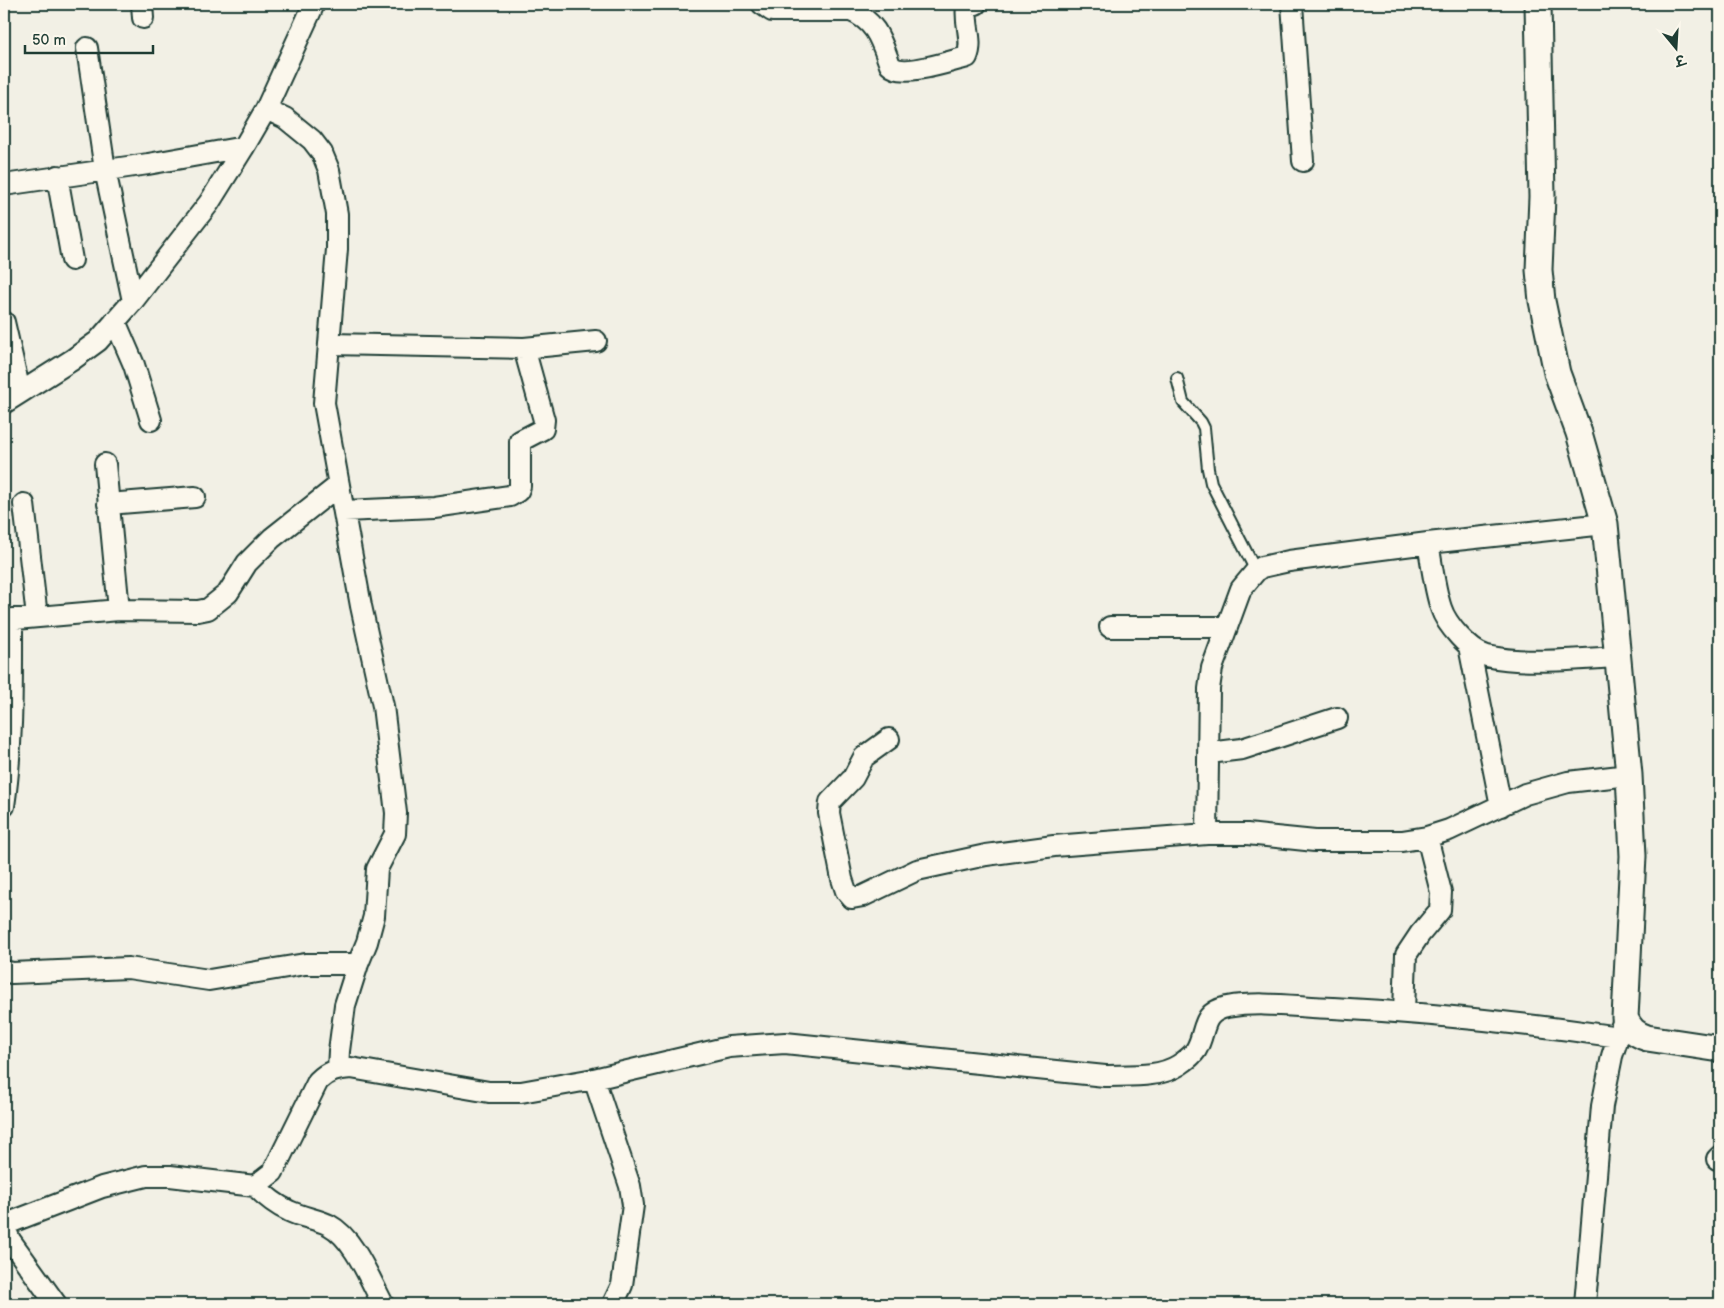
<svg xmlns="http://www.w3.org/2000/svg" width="1724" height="1308" viewBox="0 0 1724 1308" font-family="'Balsamiq Sans','Playpen Sans Deva',sans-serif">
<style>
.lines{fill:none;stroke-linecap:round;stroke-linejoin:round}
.service-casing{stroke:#1f3d34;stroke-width:14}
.minor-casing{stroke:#1f3d34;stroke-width:24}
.tertiary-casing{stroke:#1f3d34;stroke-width:29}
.service{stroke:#fbf7ec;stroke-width:10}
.minor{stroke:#fbf7ec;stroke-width:20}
.tertiary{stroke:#fbf7ec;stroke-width:25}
</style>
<rect width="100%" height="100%" fill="#f2f0e5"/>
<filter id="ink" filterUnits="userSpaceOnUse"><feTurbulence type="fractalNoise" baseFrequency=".02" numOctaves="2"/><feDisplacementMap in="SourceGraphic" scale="10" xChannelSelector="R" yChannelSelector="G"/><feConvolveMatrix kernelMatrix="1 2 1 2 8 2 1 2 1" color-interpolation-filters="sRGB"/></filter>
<g filter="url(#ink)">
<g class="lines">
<g class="service-casing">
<path id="service" d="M1177,378L1183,402L1201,422L1204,428L1208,469L1211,483L1256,571"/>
</g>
<g class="minor-casing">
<path id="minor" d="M142,4L143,18
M762,4L772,11H851C877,22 881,41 890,65C902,78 951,61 967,57C974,41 964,24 967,6L976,4
M1292,4L1303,161
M87,48L105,170L133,301
M266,109L285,118L312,140L322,153L329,170L337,214V249L324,403L361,606L383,706L396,813L395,834L377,869L374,916L367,942L358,964L345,1005L339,1051L338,1069
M57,176L72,260
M4,185L148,164L244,147
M115,321L134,365L151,420
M4,322L20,392
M330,344L524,348L596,341
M4,403L72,360L98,341L133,301L209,203L244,147L266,109L314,4
M105,464L119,610
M24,504L37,617
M108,504L195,497
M344,511L434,507L510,496L518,491L520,486V441L543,429L544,420L524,348
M1428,543C1432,564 1434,587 1441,608C1446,624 1470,652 1487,656C1524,665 1580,659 1618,657
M4,620L119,610L198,611L208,609L228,593L247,563L272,538L339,485
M1110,627H1227
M1469,646L1501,806
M889,739L864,757L853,778L830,802L829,813L842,879L846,891L852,898L863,896L917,870L986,855L1054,846L1207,834H1247L1315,841H1402L1427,837L1449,830L1525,794L1568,782L1629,775
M1209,753L1242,749L1337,718
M4,806C13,744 12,681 12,619
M1207,834L1209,689L1212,668L1241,589L1256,571L1262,567L1289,561L1428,543L1605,524
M4,971L12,973L128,968L209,980L305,964H358
M1404,1012L1406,955L1420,934L1440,910L1441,892L1427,837
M594,1079L630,1186L633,1205L622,1285L613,1304
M1717,1159L1720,1156
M255,1186C265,1196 276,1205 289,1211C301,1217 317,1219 329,1225C354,1238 370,1280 383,1304
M56,1304L10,1240L5,1228L9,1223L102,1187L146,1176H170L255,1186L273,1172L318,1081C328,1071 337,1069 351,1068L489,1092H521L594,1079L729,1047L785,1043L1105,1076C1128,1075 1159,1078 1179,1065C1185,1061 1192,1056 1196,1050C1207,1031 1200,1013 1227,1007C1261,1001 1298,1007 1333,1008C1429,1013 1523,1023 1619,1037
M1585,1304L1602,1106L1612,1056L1622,1025"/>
</g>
<g class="tertiary-casing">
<path id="tertiary" d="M1538,4L1542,197L1539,270L1542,301L1557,373L1579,433L1605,524L1629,775L1633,856L1625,1018C1630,1029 1635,1034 1647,1038L1720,1049"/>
</g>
<use href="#service" class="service"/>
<use href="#minor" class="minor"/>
<use href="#tertiary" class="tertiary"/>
</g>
</g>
<rect width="1724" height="1308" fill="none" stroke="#fbf7ec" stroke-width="20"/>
<rect x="10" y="10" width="1704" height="1288" fill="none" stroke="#1f3d34" stroke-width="2" filter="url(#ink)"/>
<g transform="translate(1676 48) rotate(162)" stroke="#fbf7ec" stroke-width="4" paint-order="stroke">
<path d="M0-4L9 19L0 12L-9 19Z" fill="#1f3d34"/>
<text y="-8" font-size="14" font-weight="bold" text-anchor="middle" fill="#1f3d34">उ</text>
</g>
<path d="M25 45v8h128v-8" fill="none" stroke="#1f3d34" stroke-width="2.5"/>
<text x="32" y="45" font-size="15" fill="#1f3d34" stroke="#fbf7ec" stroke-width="4" paint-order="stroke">50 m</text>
</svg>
